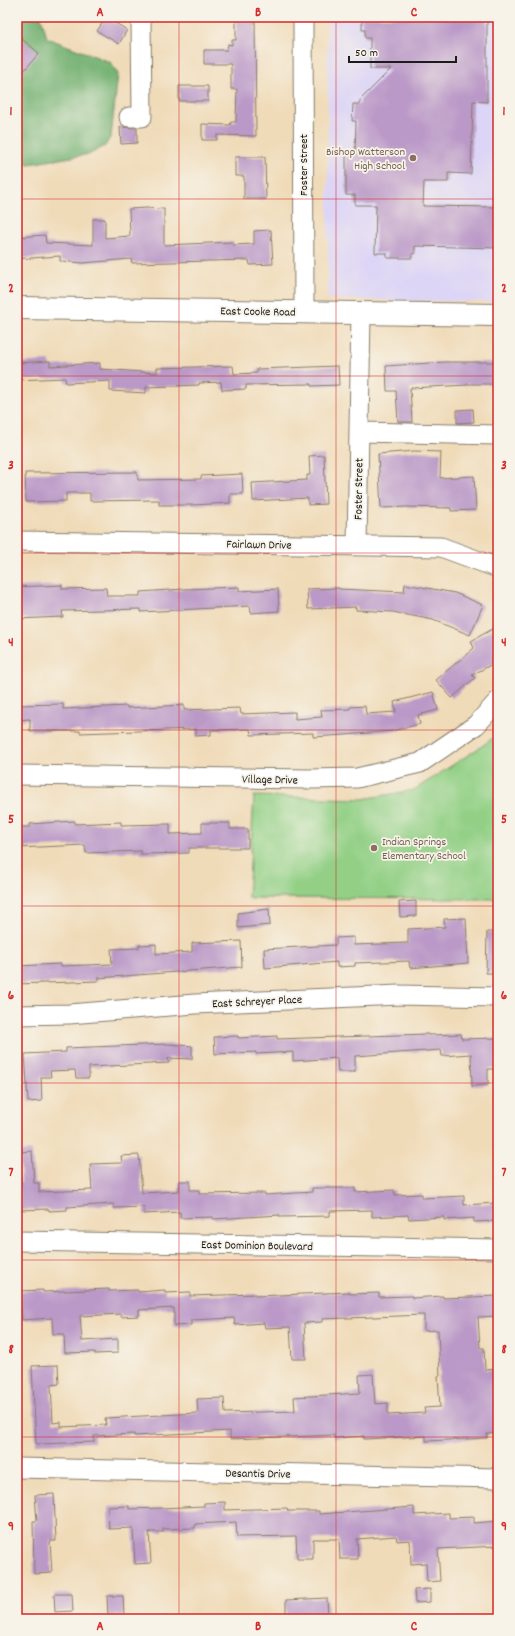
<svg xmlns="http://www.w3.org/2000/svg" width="515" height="1636" viewBox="0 0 515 1636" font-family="Dekko,sans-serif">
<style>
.built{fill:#ddd5f6}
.green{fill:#93d086;stroke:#587651}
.forest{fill:#76b273;stroke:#496748}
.building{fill:#ba98c7}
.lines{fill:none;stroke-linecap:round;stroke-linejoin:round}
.minor-casing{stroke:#867c6a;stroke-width:21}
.major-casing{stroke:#867c6a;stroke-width:24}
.minor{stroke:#fff;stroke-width:19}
.major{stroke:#fff;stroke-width:22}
.grid{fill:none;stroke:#d62828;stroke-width:1;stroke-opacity:0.55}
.education-dot{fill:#8d6e63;stroke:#f7f3e8;stroke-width:1.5}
.labels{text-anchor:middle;stroke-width:3.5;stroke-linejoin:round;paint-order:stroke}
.education-label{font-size:12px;fill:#785e54;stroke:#f7f3e8;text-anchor:end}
.street-label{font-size:12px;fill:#1c1c1c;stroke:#f7f3e8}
.neatline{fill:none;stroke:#d62828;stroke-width:1.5}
.grid-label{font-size:13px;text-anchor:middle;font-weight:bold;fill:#d62828}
</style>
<rect width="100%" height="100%" fill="#f7f3e8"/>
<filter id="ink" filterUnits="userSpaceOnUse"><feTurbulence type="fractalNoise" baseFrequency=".025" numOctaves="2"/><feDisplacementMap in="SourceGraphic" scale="8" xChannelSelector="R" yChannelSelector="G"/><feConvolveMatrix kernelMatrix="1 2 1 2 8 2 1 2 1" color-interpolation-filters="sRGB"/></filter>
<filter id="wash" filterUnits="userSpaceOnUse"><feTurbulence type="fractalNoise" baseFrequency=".012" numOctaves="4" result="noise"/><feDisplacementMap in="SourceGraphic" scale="16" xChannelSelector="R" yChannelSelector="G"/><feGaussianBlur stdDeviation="0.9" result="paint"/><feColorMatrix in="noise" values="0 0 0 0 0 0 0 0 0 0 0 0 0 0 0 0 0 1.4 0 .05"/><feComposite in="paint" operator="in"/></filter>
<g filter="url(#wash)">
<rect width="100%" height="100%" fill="#f0dbb9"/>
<path class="built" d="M328,17H498V302L328,299Z"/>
<path class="green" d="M498,734V899L248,898L254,796L363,799L414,790L482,746Z"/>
<path class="forest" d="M17,17H41L47,38L110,62L118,74L111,136L105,146L90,154L17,166Z"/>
<g id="blocks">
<path class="building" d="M106,17L127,30L119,44L97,31Z
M236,17H255L256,136L217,135V140H202V124L230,125L231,122H236L237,89H231V64H204V50H227L228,44L232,45V40H236Z
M362,17H487V102L473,101L471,174L448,173V182H424L423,206L498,207V248L415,246V254H412V258H387V253H375L376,205H355V195H346V154H355L356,121H352L353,104H360V100L391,69H370V38H365V30H362Z
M17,35L39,53L17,79Z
M179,86H208V101H179Z
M120,127L137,128V143L121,144Z
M235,157H265L266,199H244V176H235Z
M147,208L164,209V245L233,242V245L254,244V231L271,230L273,264L250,265L249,260L132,263L131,259L83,263L60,261V256L17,259V237L45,235L46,243L93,245V219H105V238L130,236L129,209Z
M50,361V366L100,363V369L157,373V368L233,366L234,374L257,373V369L338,366L339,385L311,386V384L246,385V389L222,390L221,382L199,383V385L146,387V393L110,391V381L66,383L65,378L17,380V363Z
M445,362H498V384H467V385L410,388L412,422H398L396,391H387L386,366Z
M473,409L474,422L457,423V410Z
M415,451L441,452L440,478L474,476L476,510L451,511V508L407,507L381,508L378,454Z
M324,455L326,504L308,505V498L253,501L252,483L307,480V475H310L309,456Z
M137,472L138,480L201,479V476L242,474L243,494H230V503L192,505H159V500L90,501V493H66V501L26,502L25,473Z
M405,584L455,593L483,605L470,635L433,620L393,612L356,610V607L308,609L307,589L339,588V589L404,592Z
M62,585V589L106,588L107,596H140V592L184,589L239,587V591L278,589L279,611L251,613L250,606L141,612V609L62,611L63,617L17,619V587Z
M498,626V661L472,675L475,678L452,698L436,680L474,648L471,641Z
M433,692L438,710L418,715L420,724L392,731L345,735L313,737V733L251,735L250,729L211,730V735L196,736V729L80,733V731H30V719L17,720V705L63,704V709L127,706V708L184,705V710L240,708L241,714L295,712V719L322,717L321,710L350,709V707L365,706L366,714L396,712L394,702Z
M75,821V824L121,822V825L170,824V834L202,833V823H230V829H248V848H189V853L141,854V851L86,853L85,845L17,848V827H30V824Z
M416,901V916L400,917L399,902Z
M269,909L270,925L238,928V913Z
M466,918L468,963L410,968L409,961L355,963V966L337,967V962L265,968L264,949L336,945V938L354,937V945L408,943V929L445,927L444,919Z
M487,932H498V973H486Z
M241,941L242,967L98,978V981L17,984V966L61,964V966L112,964L111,949L139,948V945L156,944V954L192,952V943Z
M428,1034V1035L461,1034L462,1039L498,1038V1069H488V1085L472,1086L471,1054L442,1056L441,1050L355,1056V1072H338L337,1058L293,1061V1052L256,1054V1052L215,1054L214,1037L238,1036V1038L277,1036V1039Z
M168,1044L192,1046V1059L168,1058L169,1063L89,1067V1078H76L75,1070L50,1071L51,1077H41L42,1101L28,1102L25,1054L66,1052V1048Z
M32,1151L34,1183H39V1192L92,1190L90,1164L122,1163L121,1156L139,1155L142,1193L179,1191V1181H190V1190H199V1194L265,1193V1195L312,1192V1188H355V1192L394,1190L395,1195L422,1194V1198L464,1196V1205L496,1203L497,1221L474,1222V1218L444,1220V1217L409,1219L408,1215L372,1217V1210L330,1211V1216L280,1217V1215L213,1219V1217L180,1218V1212L144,1214V1207L114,1208L113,1204L67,1207V1210L49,1211V1209L20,1210L19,1184L21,1183L20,1152Z
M109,1289V1291L138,1290V1292L165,1290V1293L190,1292V1296L256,1294V1296L349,1292L350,1294L379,1293V1297L412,1296V1298L443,1296V1298L498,1296V1316L478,1317L480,1348H484L485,1370L498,1369V1433L487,1434V1438L426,1441V1436L364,1439V1436L334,1438V1435L230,1439V1431L134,1436V1434L94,1436V1442L36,1444L32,1366L58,1365L59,1384L51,1385L53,1423L61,1422V1427L106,1425L105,1418L198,1413L197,1399L224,1398L225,1413L295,1411L294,1397L360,1393L359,1375L373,1374L375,1404L388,1403V1415L425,1413L424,1408L440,1407L438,1376H440L438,1330L424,1331V1315L322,1319V1322L304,1323L306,1359H292L290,1327L265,1328L264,1323L235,1325L234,1318L191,1320V1325L174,1326V1308L139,1310V1316L121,1317V1314L80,1316L82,1341L118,1339V1353L95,1354V1352L65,1353L64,1334H53L52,1318L22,1320L20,1291L43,1290V1292Z
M54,1494L56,1541H50L52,1573L34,1574L33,1521H37L35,1495Z
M225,1502V1510L287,1508L288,1511H319V1514L414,1507V1515L449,1513V1518L474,1517V1523L498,1521V1546L438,1549L440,1581L427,1582L426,1563L411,1564L410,1540L397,1541L396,1536L357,1539L358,1559H340L339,1539H313V1559H297L296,1536L237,1537L236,1522L195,1524V1528L163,1529V1532H149L151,1563L135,1564L133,1528L109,1529L108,1507L129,1506V1509L162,1508L204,1506V1503Z
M430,1589V1602L415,1603L414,1590Z
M54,1594H72L73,1611L55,1612Z
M107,1596H123L124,1616H108Z
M327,1598L328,1616L286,1617V1600Z"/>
</g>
</g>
<g filter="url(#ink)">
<use href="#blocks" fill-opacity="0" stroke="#867c6a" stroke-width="1"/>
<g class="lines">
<g class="minor-casing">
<path id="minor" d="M303,17L304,312
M129,117H142L141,17
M359,432L498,435
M17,541L441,547L498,568
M357,545L361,313
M17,775L311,779L357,778L420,763L476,725L498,701
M17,1015L69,1014L195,1004L399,995L498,997
M17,1241L498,1249
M17,1468L498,1478"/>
</g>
<g class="major-casing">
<path id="major" d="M17,308L498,315"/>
</g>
<use href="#minor" class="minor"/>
<use href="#major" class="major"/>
</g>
</g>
<path class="grid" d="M179,17V1619M336,17V1619M17,199H498M17,376H498M17,553H498M17,730H498M17,906H498M17,1083H498M17,1260H498M17,1437H498"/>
<g class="education-dot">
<circle cx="413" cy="158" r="4"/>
<circle cx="374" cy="848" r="4"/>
</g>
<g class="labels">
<g class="education-label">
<text x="405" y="155">Bishop Watterson<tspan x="405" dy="14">High School</tspan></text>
<text x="382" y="845" text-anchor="start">Indian Springs<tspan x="382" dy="14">Elementary School</tspan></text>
</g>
<g class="street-label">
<text transform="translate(303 165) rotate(-90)" y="4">Foster Street</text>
<text transform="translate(258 311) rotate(1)" y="4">East Cooke Road</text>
<text transform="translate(358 489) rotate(-89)" y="4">Foster Street</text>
<text transform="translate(259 544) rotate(1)" y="4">Fairlawn Drive</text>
<text transform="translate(270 779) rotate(1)" y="4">Village Drive</text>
<text transform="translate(257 1001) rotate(-3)" y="4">East Schreyer Place</text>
<text transform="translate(257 1245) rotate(1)" y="4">East Dominion Boulevard</text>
<text transform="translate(258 1473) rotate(1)" y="4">Desantis Drive</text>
</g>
</g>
<rect width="515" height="1636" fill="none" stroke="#f7f3e8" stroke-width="44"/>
<path d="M349 56v6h107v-6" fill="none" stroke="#1c1c1c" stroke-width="2"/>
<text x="355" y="56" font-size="12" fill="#1c1c1c" stroke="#f7f3e8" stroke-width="3" paint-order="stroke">50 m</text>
<rect x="22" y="22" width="471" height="1592" class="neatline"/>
<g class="grid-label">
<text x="100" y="16">A</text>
<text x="258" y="16">B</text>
<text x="414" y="16">C</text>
<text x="11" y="115">1</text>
<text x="504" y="115">1</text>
<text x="11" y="292">2</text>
<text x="504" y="292">2</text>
<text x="11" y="469">3</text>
<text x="504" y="469">3</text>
<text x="11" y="646">4</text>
<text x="504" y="646">4</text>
<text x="11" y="823">5</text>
<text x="504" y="823">5</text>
<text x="11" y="999">6</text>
<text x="504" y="999">6</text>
<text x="11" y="1176">7</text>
<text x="504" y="1176">7</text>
<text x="11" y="1353">8</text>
<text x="504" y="1353">8</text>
<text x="11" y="1530">9</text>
<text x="504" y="1530">9</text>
<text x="100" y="1630">A</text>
<text x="258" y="1630">B</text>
<text x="414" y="1630">C</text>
</g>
</svg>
